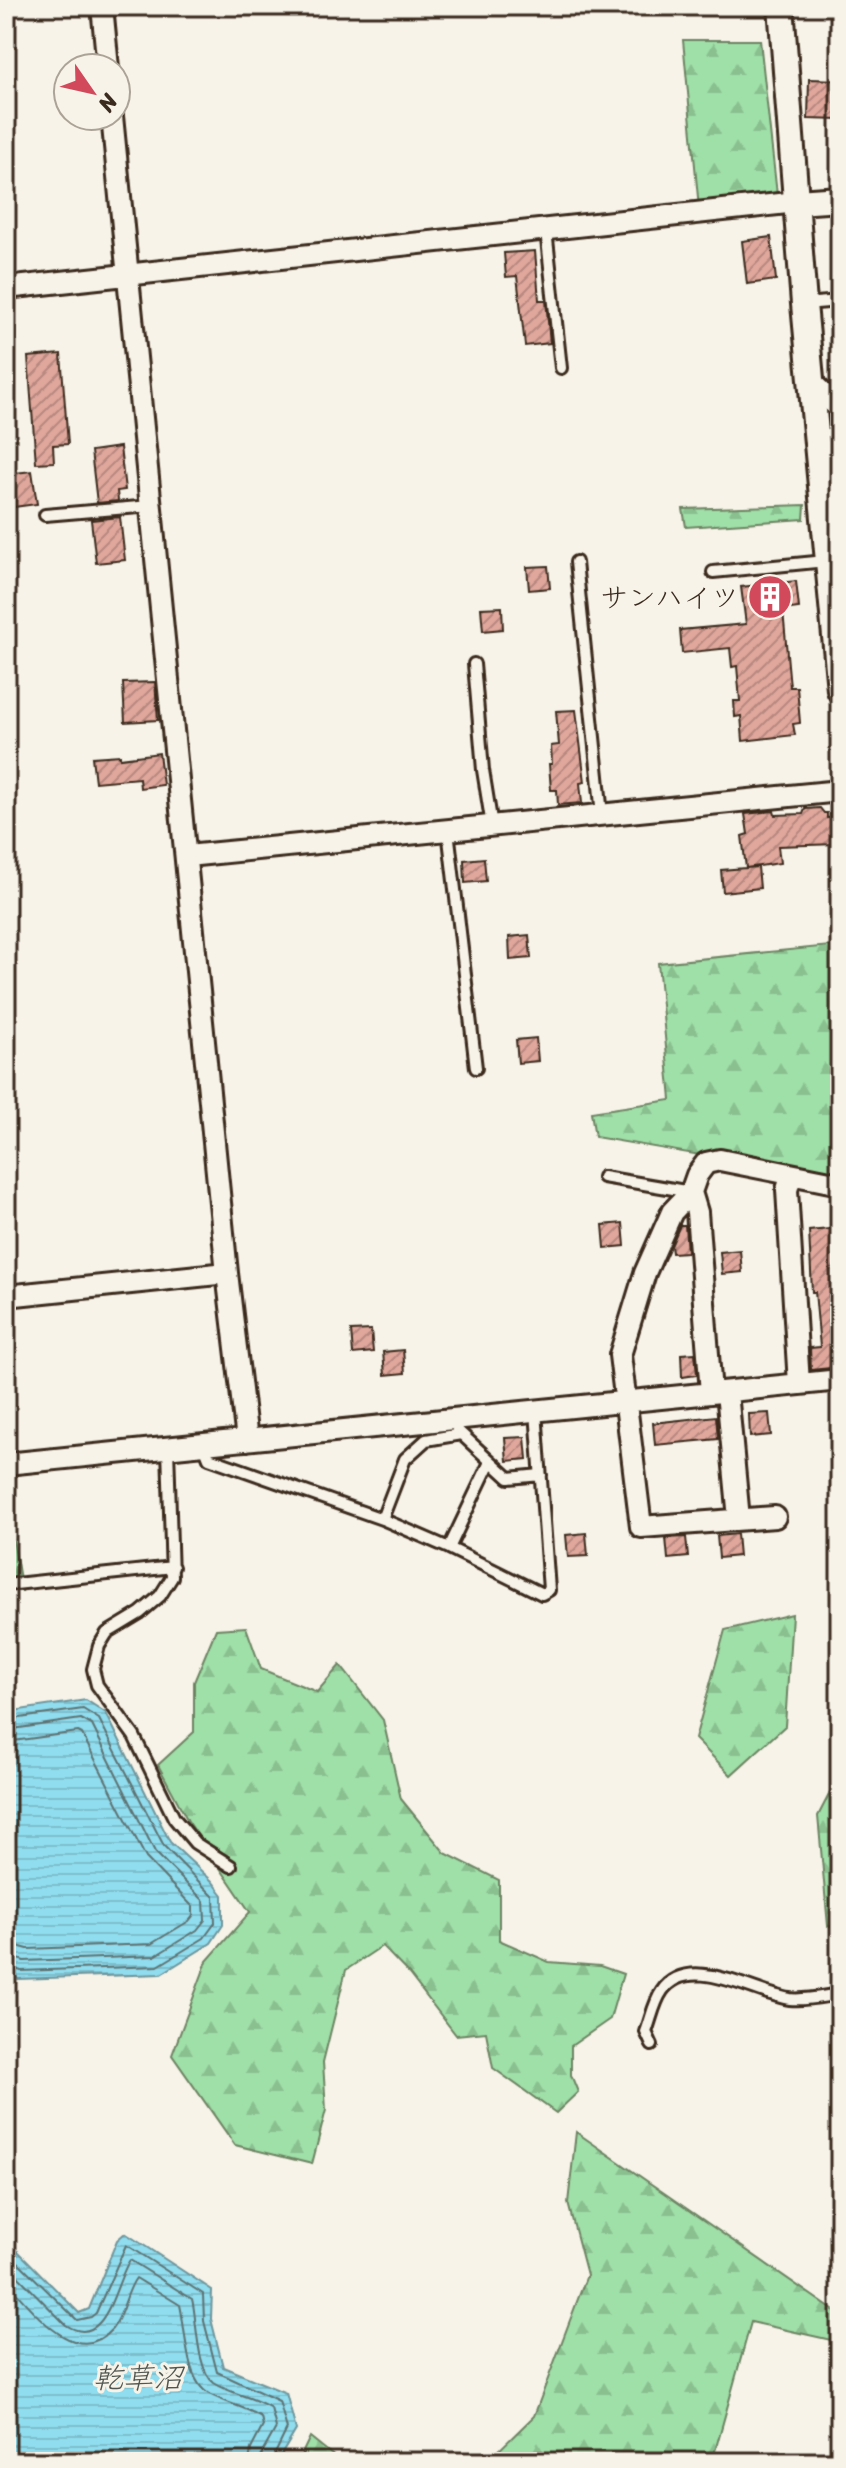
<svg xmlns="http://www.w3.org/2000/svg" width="846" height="2468" viewBox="0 0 846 2468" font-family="Sriracha,'Klee One',sans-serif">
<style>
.forest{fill:url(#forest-firs);stroke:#6d8463;stroke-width:2}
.water{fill:url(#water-rules);stroke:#6e959b;stroke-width:2}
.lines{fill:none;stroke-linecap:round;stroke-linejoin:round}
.shore{stroke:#5d7272;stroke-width:2}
.building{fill:url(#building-hatch);stroke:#3b2a1e;stroke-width:2}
.service-casing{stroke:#3b2a1e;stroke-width:16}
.minor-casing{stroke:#3b2a1e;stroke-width:26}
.tertiary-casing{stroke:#3b2a1e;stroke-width:30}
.service{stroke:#f7f3e8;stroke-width:10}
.minor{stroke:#f7f3e8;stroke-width:20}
.tertiary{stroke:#f7f3e8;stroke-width:24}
.labels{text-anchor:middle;stroke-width:6;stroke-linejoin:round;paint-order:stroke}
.poi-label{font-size:28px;fill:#3b2a1e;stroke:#f7f3e8;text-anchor:end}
.water-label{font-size:30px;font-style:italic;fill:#505752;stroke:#f7f3e8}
</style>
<defs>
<pattern id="forest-firs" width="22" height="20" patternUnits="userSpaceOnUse" patternTransform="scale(2)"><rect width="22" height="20" fill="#9fdfa8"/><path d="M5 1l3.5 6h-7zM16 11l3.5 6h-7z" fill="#8ac090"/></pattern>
<pattern id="water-rules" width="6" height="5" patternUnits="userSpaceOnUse" patternTransform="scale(2)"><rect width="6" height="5" fill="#90ddef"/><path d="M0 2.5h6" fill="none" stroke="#7dbecc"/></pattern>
<pattern id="building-hatch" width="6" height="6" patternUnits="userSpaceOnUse" patternTransform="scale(2)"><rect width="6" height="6" fill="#e0a79c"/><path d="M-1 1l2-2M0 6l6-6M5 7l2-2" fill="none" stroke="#b7887f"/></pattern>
</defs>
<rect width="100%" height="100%" fill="#f7f3e8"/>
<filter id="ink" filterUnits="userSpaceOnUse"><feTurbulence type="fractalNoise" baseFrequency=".0125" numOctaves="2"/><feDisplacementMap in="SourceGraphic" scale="16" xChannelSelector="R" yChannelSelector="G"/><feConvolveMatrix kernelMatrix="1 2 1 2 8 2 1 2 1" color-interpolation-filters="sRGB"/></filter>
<g filter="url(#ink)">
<path class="forest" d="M683,40H760L777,195L699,208Z
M805,505L804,519L686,527L683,509Z
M840,945V1179L595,1137L591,1112L671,1100L658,963Z
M6,1533H12L22,1591H6Z
M792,1614L785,1726L731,1775L695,1739L725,1630Z
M246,1627L261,1669L317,1692L340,1665L383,1720L401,1799L445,1853L499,1880V1940L549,1962L600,1966L623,1974L610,2019L571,2046V2075L578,2092L556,2113L493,2068L486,2032L456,2035L409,1974L382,1946L346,1970L323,2062L326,2110L312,2164L235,2145L172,2055L207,1961L250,1912L188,1821L158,1765L194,1732V1682L216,1629Z
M836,1781H840V1927L828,1926L818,1816Z
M576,2132L840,2315V2342L751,2322L712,2462H487L534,2416L587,2275L568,2203Z
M310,2437L341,2462H298Z"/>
<path class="water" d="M86,1700L106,1713L170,1842L212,1881L223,1895V1925L211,1943L161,1974L18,1979L6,1971V1712Z
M125,2233L212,2290L211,2319L223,2367L286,2393L296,2430L277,2462H6V2239L79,2313L89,2309L117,2240Z"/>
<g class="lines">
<path class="shore" d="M6,1720L83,1709L99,1719L164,1846L214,1897L215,1923L204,1938L158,1966L21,1971L6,1965
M6,1730L81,1719L92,1725L155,1852L204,1901L205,1920L197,1930L155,1956L24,1961L6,1955
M6,1742L78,1732L82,1734L146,1858L193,1907V1916L189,1921L151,1944L28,1949L6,1943
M6,2250L77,2320L91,2317L96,2313L126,2245L203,2294L204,2321L217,2372L279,2401L287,2429L271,2462
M6,2264L66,2325C107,2352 115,2280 130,2260L192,2299C197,2318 196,2370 214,2383C231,2394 254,2397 271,2408L276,2428L262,2453L261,2462
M6,2282C30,2306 75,2371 112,2329C124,2315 125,2293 136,2278L180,2305C186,2329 185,2380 209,2394C225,2403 246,2407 261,2417L263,2426L251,2449L249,2462"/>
</g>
<path class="building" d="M809,79L840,80V120L808,119Z
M771,237L776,280L747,284L742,241Z
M535,251L539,300H546L550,343L525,346L517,276L506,277L504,253Z
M61,354L68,444L53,445L54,462L36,463L28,357Z
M120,447L125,490L117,491L118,501L97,503L91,451Z
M32,471L37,504L6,508V474Z
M120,517L125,560L96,563L91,520Z
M548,566L550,588L529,590L527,567Z
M796,581L799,608L783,610L790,687H797L800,723L793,724L795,735L743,741L741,716L735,717L734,701H740L737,666L732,667L730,648L682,653L680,630L746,624L741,587Z
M502,607L503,629L483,631L481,608Z
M155,682L158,720L125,722L123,683Z
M576,710L585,782L580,783L582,803L558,805L557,790H551L549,764H552L551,746L559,745L556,711Z
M159,753L163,785L140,788L139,778L95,782L92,757L120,755V758Z
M820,808L824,813H827V818L835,817L837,844L778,846L780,863L746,868L742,836L748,834L745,814L774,811L775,815L803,814L805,809Z
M484,858L486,881L465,883L464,860Z
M758,867L760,888L723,892L721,870Z
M529,935L531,958L510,960L509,937Z
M536,1038L538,1061L518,1063L516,1040Z
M623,1223L625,1246L605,1248L603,1225Z
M680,1225H685L687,1252L672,1253L671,1246Z
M840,1228V1360L831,1361V1368L811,1370L810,1348L820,1347L815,1292H812L809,1231Z
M740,1250L742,1272L722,1274L720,1252Z
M371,1330L373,1352L353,1354L351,1331Z
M403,1350L405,1373L385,1375L383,1352Z
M695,1353L697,1375L682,1377L681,1354Z
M769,1413L771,1435L750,1437L749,1414Z
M716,1416L718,1439L655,1445L653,1423Z
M525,1437L527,1459L507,1461L505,1438Z
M586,1533L588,1556L568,1557L566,1535Z
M737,1534L739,1556L719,1558L717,1536Z
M686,1537L688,1557L668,1559L666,1538Z"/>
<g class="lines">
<g class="service-casing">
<path id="service" d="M546,230L561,368
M804,304L840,301
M45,515L151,506
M576,562L602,815
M713,572L826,561
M474,664L483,770L492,826
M448,830L476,1068
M603,1177L691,1192
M457,1430L509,1478L541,1475
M204,1445L209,1458L382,1519L449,1548L542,1594L549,1590L536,1411
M168,1448L172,1577L160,1596L140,1613L107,1633L99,1646L93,1669L97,1685L134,1736L174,1818L195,1843L231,1866
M382,1519L405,1459L426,1440L461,1434
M449,1548L490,1462
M6,1585L173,1567
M652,2045L646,2032C651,2019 654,2002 662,1991C689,1952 753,1993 790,1999C805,2001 825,1996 840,1994"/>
</g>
<g class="minor-casing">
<path id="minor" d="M102,6L108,68
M112,116L227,1273L247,1440
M6,288L797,202
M812,383L840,409
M187,856L840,791
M791,1176L787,1190L799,1384
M691,1192L697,1212L711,1393
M6,1296L227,1273
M727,1392L739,1519
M6,1464L840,1380
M775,1517L641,1527L620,1355L645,1273L672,1212L691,1192L697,1175L706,1163L720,1160L840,1184"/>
</g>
<g class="tertiary-casing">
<path id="tertiary" d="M781,6L804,304L840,690
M797,202L840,199"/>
</g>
<use href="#service" class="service"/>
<use href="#minor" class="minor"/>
<use href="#tertiary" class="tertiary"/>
</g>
</g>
<defs>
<g id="building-disc" transform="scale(2.3)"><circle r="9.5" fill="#d1495b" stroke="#f7f3e8"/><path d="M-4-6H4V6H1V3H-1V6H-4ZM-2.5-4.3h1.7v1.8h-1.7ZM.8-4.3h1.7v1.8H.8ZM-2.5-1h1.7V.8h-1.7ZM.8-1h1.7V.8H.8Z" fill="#fff"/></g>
</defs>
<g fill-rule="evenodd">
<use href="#building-disc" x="770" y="597"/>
</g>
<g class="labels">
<g class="poi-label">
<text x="739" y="607">サンハイツ</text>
</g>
<g class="water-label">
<text x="138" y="2388">乾草沼</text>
</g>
</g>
<rect width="846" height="2468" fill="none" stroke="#f7f3e8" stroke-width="32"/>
<rect x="16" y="16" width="814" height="2436" fill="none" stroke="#3b2a1e" stroke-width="3" filter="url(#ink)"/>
<g transform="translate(92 92) rotate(124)"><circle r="38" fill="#f7f3e8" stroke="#aca397" stroke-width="2"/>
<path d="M0-6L14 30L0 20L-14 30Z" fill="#d1495b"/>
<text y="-12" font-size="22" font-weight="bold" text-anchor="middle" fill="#3b2a1e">N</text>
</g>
</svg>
